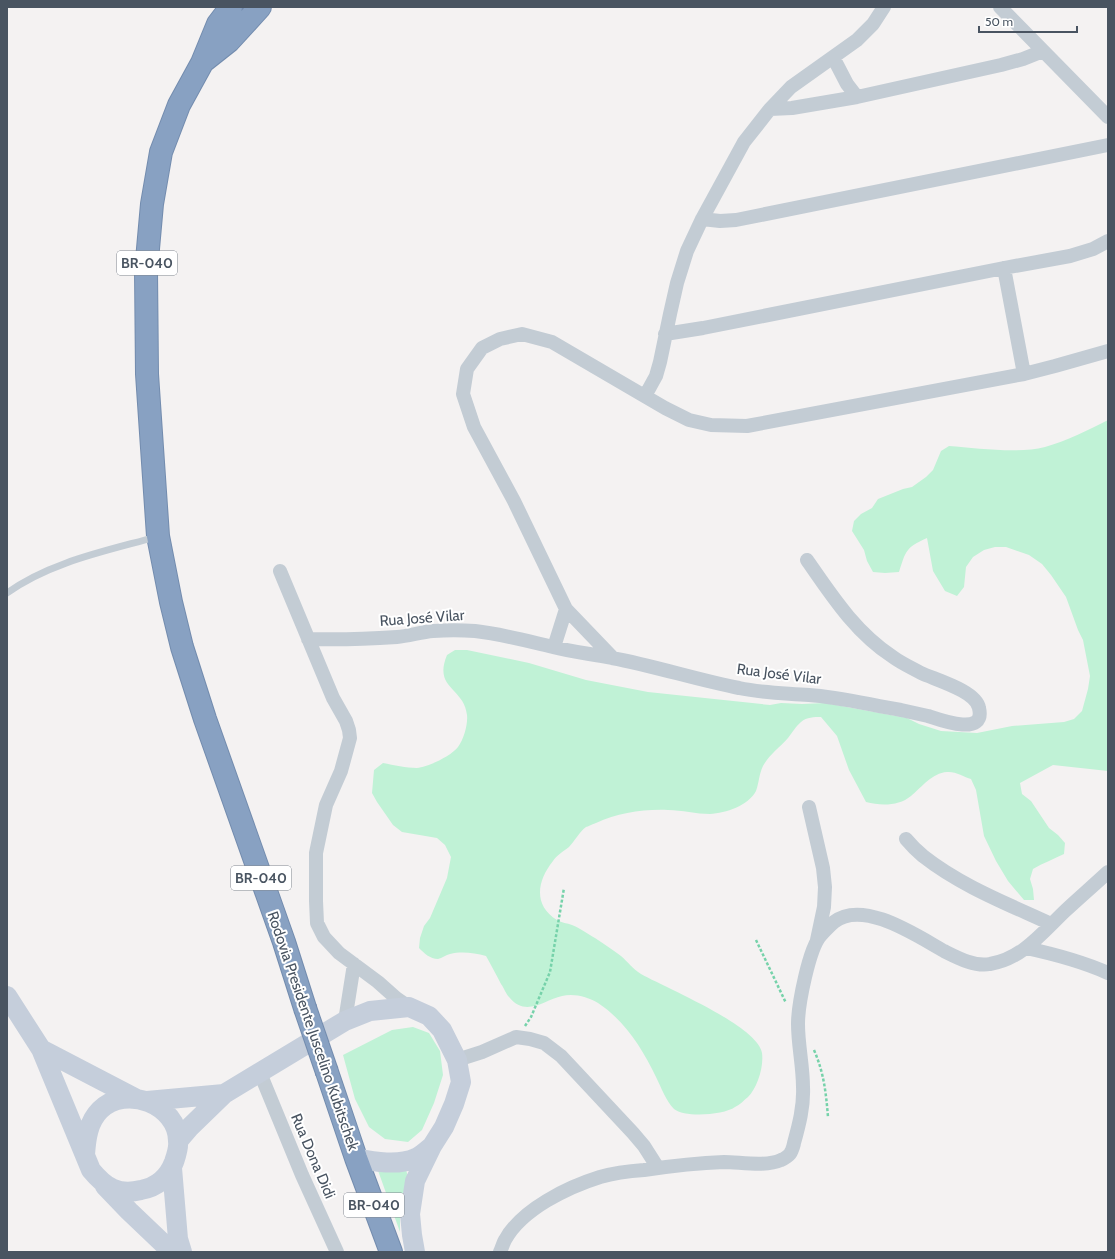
<svg xmlns="http://www.w3.org/2000/svg" width="1115" height="1259" viewBox="0 0 1115 1259" font-family="Cabin,sans-serif">
<style>
.green{fill:#c0f2d6}
.lines{fill:none;stroke-linecap:round;stroke-linejoin:round}
.highway-casing{stroke:#738cae;stroke-width:24}
.path{stroke:#76d2aa;stroke-width:2.5;stroke-dasharray:3 2;stroke-linecap:butt}
.lane{stroke:#c3ccd4;stroke-width:7}
.street{stroke:#c3ccd4;stroke-width:14}
.secondary{stroke:#c5cedb;stroke-width:20}
.highway{stroke:#88a1c2;stroke-width:22}
.highway-bridge-casing{stroke:#738cae;stroke-width:24;stroke-linecap:butt}
.highway-bridge{stroke:#88a1c2;stroke-width:22}
.labels{text-anchor:middle;stroke-width:4;stroke-linejoin:round;paint-order:stroke}
.shield{fill:#fff;stroke:#808790;stroke-width:1}
.shield-label{font-size:14px;font-weight:bold;fill:#495461}
.street-label{font-size:15px;fill:#495461;stroke:#fff}
</style>
<rect width="100%" height="100%" fill="#f4f2f2"/>
<path class="green" d="M1108,420V771L1053,765L1020,783L1022,794L1031,801L1049,828L1058,835L1065,843L1064,854C1054,859 1043,863 1033,869L1030,879L1033,889L1034,900H1024L1008,881L996,861L984,836L976,790L971,779C964,777 955,771 947,772C932,773 922,787 911,796C899,806 881,806 866,802L849,770L837,736L821,717C814,717 807,717 801,722C796,726 792,733 788,738C779,748 769,755 763,766C759,774 759,783 756,791C748,806 726,813 710,814C696,814 682,810 668,810C643,809 618,813 596,823C595,823 587,827 586,827C579,832 575,841 569,847C564,851 557,855 553,861C537,881 533,905 557,920C562,923 567,923 572,925C580,928 588,934 595,938C604,944 613,950 621,956C628,962 633,969 641,974C666,988 758,1026 762,1053C764,1067 757,1088 748,1097C744,1100 740,1105 735,1107C724,1115 685,1118 674,1109C666,1101 661,1087 656,1077C642,1048 625,1021 598,1003C588,997 574,993 562,996C544,1000 526,1018 509,997C506,994 504,988 501,984C496,974 491,965 486,956C474,953 462,951 450,954C446,955 442,958 438,959C430,959 424,953 419,948L420,938L424,926L430,918L447,878L451,857L445,845L437,838L402,832L393,825L377,802L372,793L374,770L383,763C394,765 406,768 417,768C428,767 451,756 458,747C464,739 468,724 467,715C464,687 433,689 447,655L455,650H467L529,663L586,680L648,692L770,705L781,703L802,704L825,703L907,718L919,724L941,731L977,733L1012,726L1064,722L1074,719L1082,711L1088,689L1090,676L1083,640L1078,630L1066,597L1051,575L1042,564L1029,555L1006,547H995L984,550L973,557L966,567L964,587L957,596L945,591L933,571L927,538C905,548 906,551 899,572L885,573L873,572L867,561L864,550L852,531L854,521L861,514L872,508L878,499L903,489L912,487L926,477L933,470L941,451L949,446C977,448 1018,454 1045,447C1066,441 1089,430 1108,420Z
M413,1027L429,1033L440,1051L443,1075L434,1103L422,1130L408,1142L385,1139L369,1127L355,1099L343,1055L392,1030Z
M376,1165L406,1169L408,1178L400,1207V1232Z"/>
<g class="lines">
<g class="highway-casing">
<path id="highway" d="M231,7L218,24L202,63L179,105L161,152L152,204L146,271L147,374L158,536L171,602L182,647L205,719L284,942L305,1008
M205,60L229,41L260,7
M327,1072L356,1158L391,1252"/>
</g>
<path class="path" d="M756,940L786,1003
M525,1026L531,1017L550,972L564,888
M814,1050C824,1073 826,1093 828,1117"/>
<path class="lane" d="M7,593C50,562 106,551 156,537"/>
<path class="street" d="M1000,7L1108,117
M833,57L847,84L857,97
M770,109L792,108L857,97L1001,65L1023,59L1043,51
M702,219L720,221L736,220L1108,145
M1004,268L1024,374
M665,334L703,328L1004,268L1070,256L1093,249L1108,241
M645,396L656,376L660,362L670,314L677,283L687,251L702,219L744,142L770,109L791,87L857,40L873,24L884,7
M280,571L333,698L346,721L349,730L350,738L341,771L326,805L316,853V901L317,923L324,937L339,953L378,982L396,998L409,1007
M308,639C338,640 367,639 397,637C409,636 421,632 433,631C447,630 461,630 475,631C502,634 527,641 553,647C572,652 593,654 612,658C655,666 697,680 739,688C762,693 785,693 809,695C840,697 870,705 901,710C910,712 919,714 928,716C940,720 986,737 979,708C976,691 936,680 921,673C912,668 901,663 893,657C855,632 832,596 807,560
M554,647L566,609
M613,658L566,609L514,501L474,427L463,394L467,369L482,348L500,339L522,334L552,342L665,408L689,420L711,425L747,426L1024,374L1055,366L1108,351
M809,807L823,868L825,887L824,907L817,940
M906,839C911,845 917,851 923,856C961,886 1008,904 1051,924
M1026,948C1054,954 1081,961 1108,973
M345,1021L354,964
M457,1060L482,1052L516,1037L530,1039L544,1043L561,1056L576,1072L633,1133L644,1146L658,1168
M260,1073L302,1175L337,1252
M500,1252C502,1248 503,1243 505,1240C522,1209 568,1187 600,1177C614,1173 630,1171 644,1170C671,1166 697,1163 724,1162C740,1162 766,1167 781,1160C784,1159 790,1155 791,1152C792,1151 794,1144 794,1143C799,1125 804,1106 803,1087C803,1066 798,1045 798,1024C798,1005 809,948 821,935C825,931 829,926 834,922C863,899 917,936 944,951C958,958 975,967 990,964C1022,959 1043,932 1065,911C1079,898 1094,885 1108,872"/>
<path class="secondary" d="M7,996L41,1049L91,1170C105,1187 118,1196 141,1190C157,1187 168,1178 174,1162C176,1156 179,1148 178,1141C178,1105 126,1084 100,1110C88,1122 86,1139 85,1155
M41,1049L137,1099
M147,1101L224,1094
M178,1141L190,1127L224,1094L345,1021L370,1011L409,1007L429,1016L442,1030L457,1060L461,1082L454,1104L444,1127L432,1146L415,1181L410,1214L412,1235L415,1252
M356,1158C375,1162 398,1166 416,1158C422,1155 427,1150 432,1146
M172,1168L178,1239L182,1252
M105,1186L129,1211L172,1252"/>
<use href="#highway" class="highway"/>
<g class="highway-bridge-casing">
<path id="highway-bridge" d="M305,1008L327,1072"/>
</g>
<use href="#highway-bridge" class="highway-bridge"/>
</g>
<g class="labels">
<g class="shield">
<rect x="117" y="251" width="60" height="24" rx="3"/>
<rect x="231" y="866" width="60" height="24" rx="3"/>
<rect x="344" y="1193" width="60" height="24" rx="3"/>
</g>
<g class="shield-label">
<text x="147" y="268">BR-040</text>
<text x="261" y="883">BR-040</text>
<text x="374" y="1210">BR-040</text>
</g>
<g class="street-label">
<text transform="translate(422 618) rotate(-4)" y="5">Rua José Vilar</text>
<text transform="translate(779 674) rotate(7)" y="5">Rua José Vilar</text>
<text transform="translate(313 1031) rotate(71)" y="5">Rodovia Presidente Juscelino Kubitschek</text>
<text transform="translate(313 1156) rotate(67)" y="5">Rua Dona Didi</text>
</g>
</g>
<rect width="1115" height="1259" fill="none" stroke="#495461" stroke-width="16"/>
<path d="M979 26v6h98v-6" fill="none" stroke="#495461" stroke-width="2"/>
<text x="985" y="26" font-size="12" fill="#495461" stroke="#ffffff" stroke-width="3" paint-order="stroke">50 m</text>
</svg>
